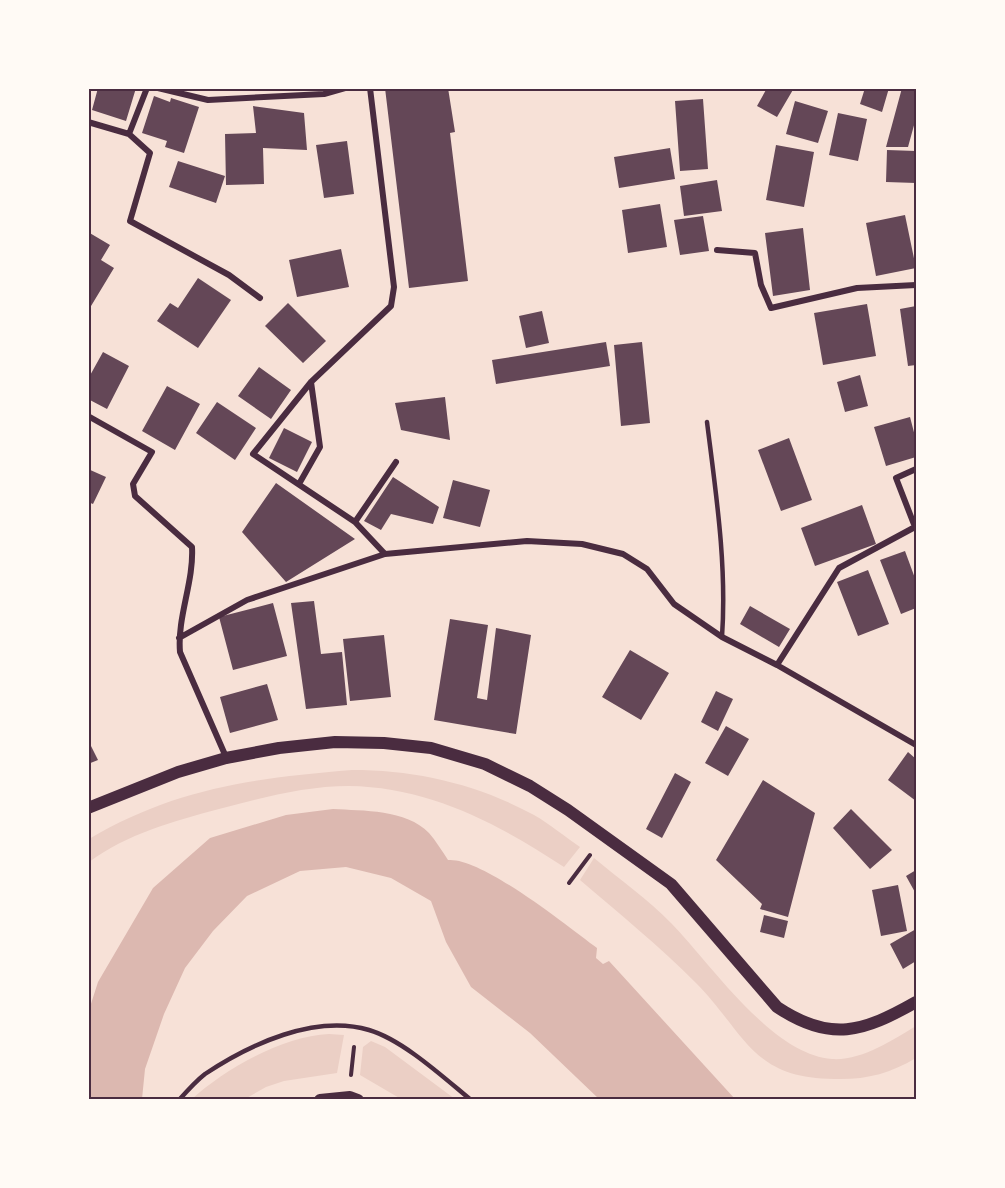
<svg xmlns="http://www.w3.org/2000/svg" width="1005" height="1188" viewBox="0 0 1005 1188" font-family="'Public Sans',sans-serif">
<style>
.green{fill:#ebcfc5}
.water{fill:#dcb8b0}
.building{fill:#644757}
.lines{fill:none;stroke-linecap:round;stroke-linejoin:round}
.path{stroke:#4a2c40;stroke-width:4}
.service{stroke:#4a2c40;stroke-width:4.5}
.minor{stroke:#4a2c40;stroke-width:6}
.secondary{stroke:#4a2c40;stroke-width:12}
.neatline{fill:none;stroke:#4a2c40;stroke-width:2}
</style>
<rect width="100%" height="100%" fill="#f7e1d7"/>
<path class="green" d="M352,770C416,770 477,784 534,815C550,824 565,837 580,847L564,867C499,824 429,787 349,786C305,786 261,798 219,809C174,821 127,834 89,862V839C175,788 255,778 352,770Z
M594,858C619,879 648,899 671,923C712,965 771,1054 832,1059C861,1061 893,1040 916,1026V1058C889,1074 865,1080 834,1079C751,1078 746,1034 696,983C659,946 620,914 580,880Z
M329,1034L344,1035L337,1073L284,1081L266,1087L245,1099H192C225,1069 283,1036 329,1034Z
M371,1041L385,1047L455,1099H401L360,1075L363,1047Z"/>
<path class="water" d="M333,809C363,811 406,809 429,833C436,841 442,851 448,860C482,857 567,926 597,948L596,958L603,964L609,961L735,1099H599L530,1033L471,987L446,942L431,901L391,878L346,867L300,871L247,896L213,931L185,968L164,1014L145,1069L142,1099H89V1010L98,982L153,888L210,838L286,815Z"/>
<path class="building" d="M98,88H136L126,121L92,110Z
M385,88H448L455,132L450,133L468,281L409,288Z
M767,88H794L777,117L757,106Z
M865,88H889L882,112L860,104Z
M902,88H916V118L908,147H886Z
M154,96L170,102L171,98L199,107L184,153L165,147L167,141L142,133Z
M703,99L708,169L680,171L675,101Z
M795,101L828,111L818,143L786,134Z
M253,106L304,113L307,150L263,148L264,184L226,185L225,134L256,133Z
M838,113L867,119L858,161L829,155Z
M347,141L354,194L324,198L316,145Z
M776,145L814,152L804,207L766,200Z
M670,148L675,179L619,188L614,157Z
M887,150L916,151V183L886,182Z
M178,161L225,176L216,203L169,187Z
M717,180L722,211L684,216L680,186Z
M660,204L667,247L628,253L622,210Z
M905,215L916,268L876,276L866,223Z
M703,216L709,251L680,255L674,220Z
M803,228L810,290L773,296L765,233Z
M88,232L110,245L101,260L114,268L88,311Z
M341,249L349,287L297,297L289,260Z
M198,278L231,300L198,348L157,321L170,303L178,308Z
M288,303L326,341L303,363L265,326Z
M867,304L876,356L823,365L814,313Z
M916,306V365L908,366L900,309Z
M542,311L549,343L526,348L519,316Z
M606,342L610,366L496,384L492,360Z
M642,342L650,423L621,426L614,345Z
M103,352L129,366L107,409L88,399V379Z
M259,367L291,390L271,419L238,396Z
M860,375L868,406L845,412L837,382Z
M167,386L200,404L175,450L142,431Z
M445,397L450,440L401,430L395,403Z
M217,402L256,428L235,460L196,433Z
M910,417L916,440V457L886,466L874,427Z
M284,428L312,442L297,472L269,458Z
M789,438L812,500L781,511L758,450Z
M88,469L106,477L93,504L88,502Z
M393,477L439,507L433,524L391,514L381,530L364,521Z
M453,480L490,490L480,527L443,518Z
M276,483L355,539L286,582L242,532Z
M862,505L876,544L815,566L801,528Z
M905,551L916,581V608L901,614L880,560Z
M868,570L889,624L858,636L837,582Z
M314,601L321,654L342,652L347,705L306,709L291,603Z
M273,603L287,656L233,670L219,617Z
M750,606L790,629L779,647L740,624Z
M450,619L488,625L477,698L487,700L496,628L531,635L516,734L434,720Z
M384,635L391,697L350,701L343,639Z
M630,650L669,673L641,720L602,697Z
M267,684L278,720L230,733L220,697Z
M716,691L733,699L718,731L701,722Z
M726,726L749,739L728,776L705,763Z
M88,740L98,760L88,764Z
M908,752L916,759V801L888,780Z
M675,773L691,782L662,838L646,829Z
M763,780L815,813L788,917L760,909L762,904L716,860Z
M851,809L892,850L870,869L833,828Z
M916,870V894L906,876Z
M898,885L907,931L881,936L872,890Z
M764,915L788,921L784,938L760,932Z
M916,929V961L903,969L890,944Z"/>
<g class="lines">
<path class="path" d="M569,883L590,855
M351,1075L354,1047"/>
<path class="service" d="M707,422C716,494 727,565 722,637
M179,1100C187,1091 196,1081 205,1074C250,1044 315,1014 369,1030C403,1040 443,1077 471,1100"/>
<path class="minor" d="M158,88L208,100L324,94L345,88
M88,122L129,134L147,88
M129,134L150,153L130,221L229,275L260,298
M717,250L755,253L761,285L771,308L857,288L916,285
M88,416L152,452L133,484L135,496L192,547C194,582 177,617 180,652L226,757
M299,484L320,447L311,382
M355,522L396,462
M385,554L527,541L582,544L623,554L647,569L674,604L722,637L777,665L916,745
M179,638L247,600L385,554L355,522L253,454L311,382L391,306L394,287L370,88
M777,665L839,568L915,527L896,478L916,469"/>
<path class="secondary" d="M88,808L178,772L226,758L279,748L335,742L384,743L431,748L485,764L530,786L568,810L671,884L777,1007C831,1043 863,1032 916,1002
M320,1100L350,1097L358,1100"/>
</g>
<rect width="1005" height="1188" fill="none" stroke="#fffaf5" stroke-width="180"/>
<rect x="90" y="90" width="825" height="1008" class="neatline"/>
</svg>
